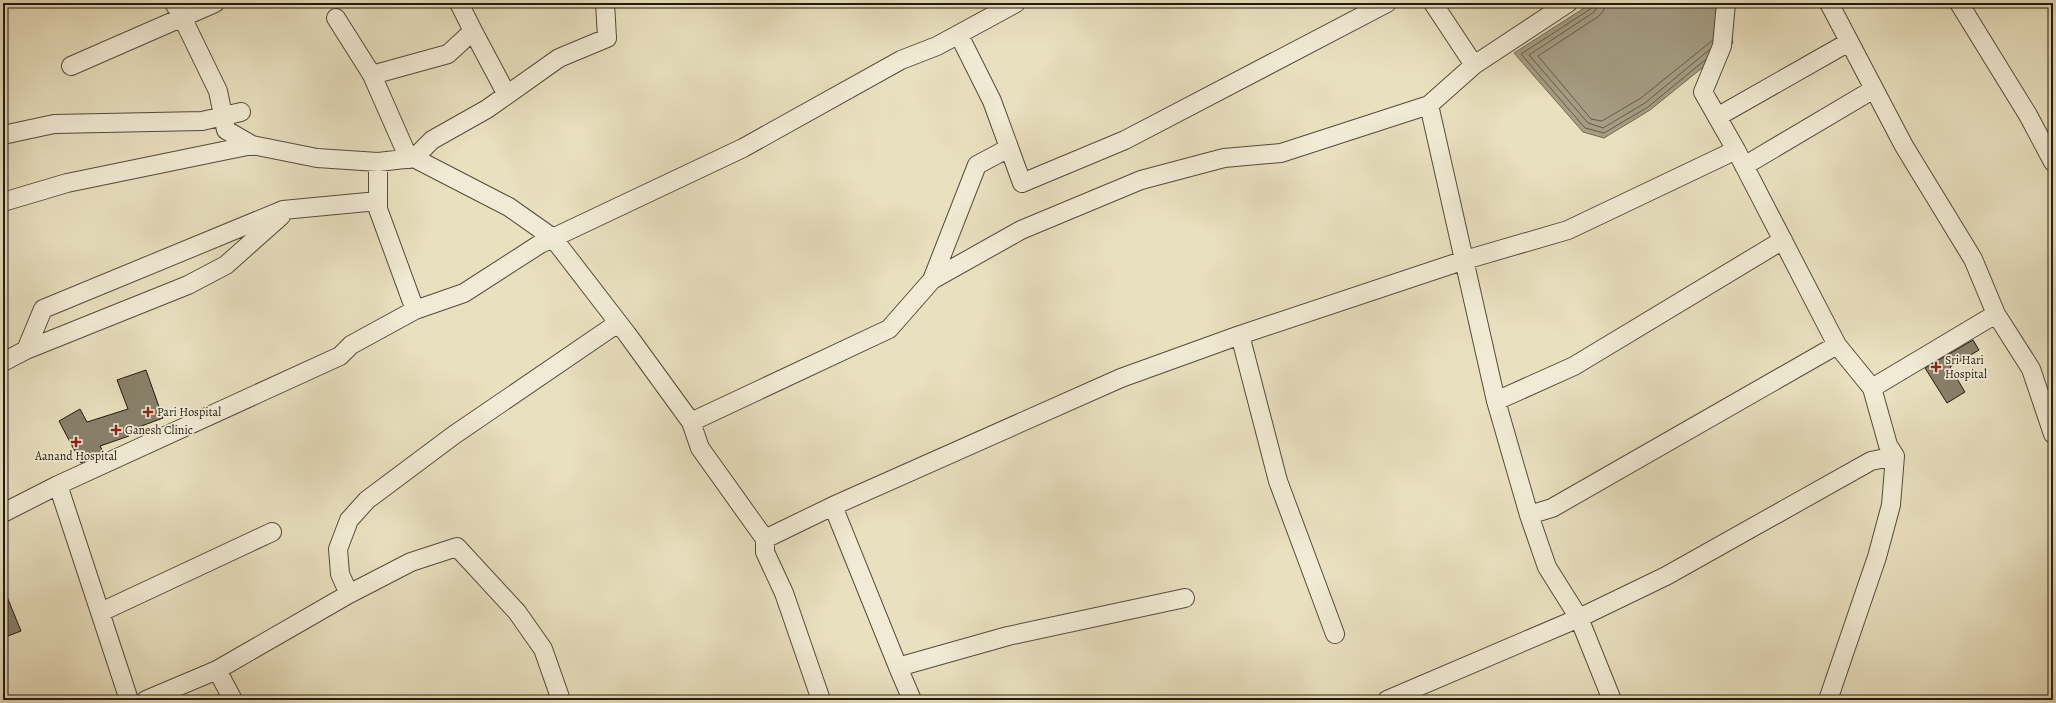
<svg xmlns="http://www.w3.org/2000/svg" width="2056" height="703" viewBox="0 0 2056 703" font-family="Alegreya,serif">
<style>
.water{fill:#a59d84;stroke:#706956}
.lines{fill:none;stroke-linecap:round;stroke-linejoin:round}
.shore{stroke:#635c4a;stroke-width:1}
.building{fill:#89816b;stroke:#211a10}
.street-casing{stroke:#534c3c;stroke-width:20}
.street{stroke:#f1ebd5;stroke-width:18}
.poi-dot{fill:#8f2418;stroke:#f1ebd5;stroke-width:1.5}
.labels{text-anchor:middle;stroke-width:3.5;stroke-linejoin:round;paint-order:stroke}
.poi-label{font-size:12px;fill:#211a10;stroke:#f1ebd5;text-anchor:start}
</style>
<rect width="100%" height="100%" fill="#e9e0bf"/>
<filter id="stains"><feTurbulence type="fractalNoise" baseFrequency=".005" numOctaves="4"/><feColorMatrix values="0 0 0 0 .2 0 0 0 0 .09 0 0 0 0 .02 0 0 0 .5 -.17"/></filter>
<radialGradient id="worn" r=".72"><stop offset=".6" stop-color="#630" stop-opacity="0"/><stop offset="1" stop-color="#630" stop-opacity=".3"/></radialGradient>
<path class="water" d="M1592,3H1724L1733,43L1650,110L1604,138L1583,132L1514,53Z"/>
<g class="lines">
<path class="shore" d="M1594,3L1592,8L1521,54L1585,128L1604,133L1648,107L1705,60
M1599,3L1594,12L1529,55L1588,123L1603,128L1645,103L1709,50
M1605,3L1604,10L1599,16L1538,56L1591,119L1602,121L1641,98L1713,40"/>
</g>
<path class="building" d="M1973,340L1979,350L1950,367L1965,392L1947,403L1925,368Z
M146,370L163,418L128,431L129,436L100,446L104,453L81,463L59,421L80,409L87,422L128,409L117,380Z
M3,587L21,631L3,638Z"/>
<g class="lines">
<g class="street-casing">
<path id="street" d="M174,3L182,17L218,91L226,130L252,145L317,158L378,162L414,158L509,207L553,238L627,334L691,422L700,448L765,539V552L784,593L821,700
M1433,3L1474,65
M1726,3L1722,46L1703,92L1736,150L1837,345L1872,388L1888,445L1895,456L1891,505L1877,557L1828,700
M1829,3L1904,146L1973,259L1996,314L2031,369L2053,434
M1959,3L2028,115L2053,162
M336,18L372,75
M473,31L507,95
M959,35L992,101L1022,183L1125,140L1387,3
M71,66L215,3
M1429,105L1496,401L1529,515L1547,567L1579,618L1612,700
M1717,117L1849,42
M3,135L54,124L202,121L241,112
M414,158L432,140L487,109L559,58L607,38L605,3
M409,159L372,75L448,54L473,31L459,3
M378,162V209L415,310
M1744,166L1874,89
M3,202L67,183L252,145
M932,280L1021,230L1141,180L1224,158L1281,153L1429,105L1474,65L1568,3
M1240,335L1278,481L1335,634
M26,350L43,309L283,210L378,201
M3,362L26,350L188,285L226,265L281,216
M1872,388L1996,314
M1496,401L1574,366L1783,240
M691,422L889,329L932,280L977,165L1009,148
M58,485L129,700
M833,506L898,667
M3,513L58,485L340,356L351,345L415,310L464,293L540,244L743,148L901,60L937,46L1016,3
M1529,515L1552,508L1837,345
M765,539L833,506L1121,378L1240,335L1465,260L1568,230L1736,150
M349,594L340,574L338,549L349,520L367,500L454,435L618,323
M101,612L272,532
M217,670L233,700
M146,700L217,670L349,594L411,562L457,547L517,612L543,649L561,700
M912,700L898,667L1008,636L1185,598
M1387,700L1579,618L1666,576L1871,461L1895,456"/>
</g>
<use href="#street" class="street"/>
</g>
<g class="poi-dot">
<path d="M1934 361h4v4h4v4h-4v4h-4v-4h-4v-4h4z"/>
<path d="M146 406h4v4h4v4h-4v4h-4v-4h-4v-4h4z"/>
<path d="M114 424h4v4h4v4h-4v4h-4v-4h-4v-4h4z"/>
<path d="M74 436h4v4h4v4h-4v4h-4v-4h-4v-4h4z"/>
</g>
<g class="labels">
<g class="poi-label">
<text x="1945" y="364">Sri Hari<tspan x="1945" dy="14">Hospital</tspan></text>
<text x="157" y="416">Pari Hospital</text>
<text x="125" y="434">Ganesh Clinic</text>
<text x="76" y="460" text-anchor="middle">Aanand Hospital</text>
</g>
</g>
<rect width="2056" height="703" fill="none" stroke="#e9e0bf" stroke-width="16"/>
<rect x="4" y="4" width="2048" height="695" fill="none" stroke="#211a10" stroke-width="2"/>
<rect x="8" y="8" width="2040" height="687" fill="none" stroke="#211a10"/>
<rect width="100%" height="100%" filter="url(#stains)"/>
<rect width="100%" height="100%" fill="url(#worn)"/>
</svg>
